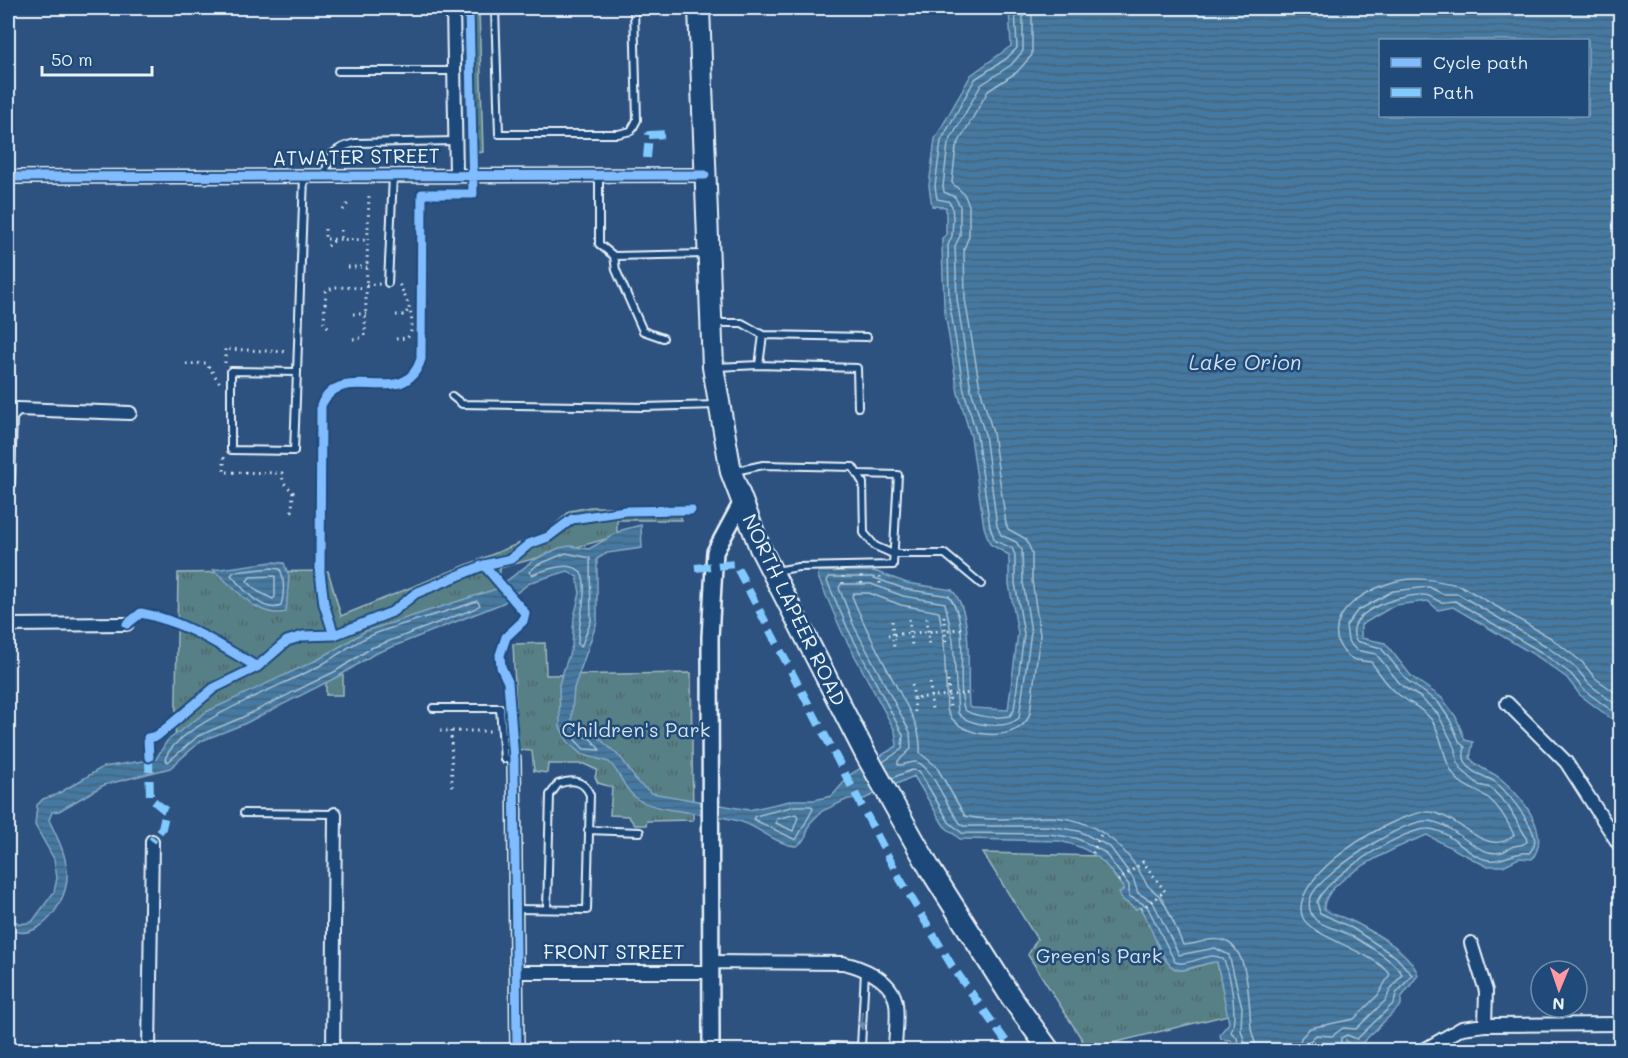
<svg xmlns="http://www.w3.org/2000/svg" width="1628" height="1058" viewBox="0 0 1628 1058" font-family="Mali,sans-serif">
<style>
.park{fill:url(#park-tufts);stroke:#a0b8bf;stroke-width:1.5}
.water{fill:url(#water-rules);stroke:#86a9c4;stroke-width:1.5;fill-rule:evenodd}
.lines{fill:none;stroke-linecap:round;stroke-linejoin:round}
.shore{stroke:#a6c1d5;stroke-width:1.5}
.service-casing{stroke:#e8f1f8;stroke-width:10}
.minor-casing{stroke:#e8f1f8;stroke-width:16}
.tertiary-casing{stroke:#e8f1f8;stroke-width:20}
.primary-casing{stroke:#e8f1f8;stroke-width:24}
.path{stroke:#e8f1f8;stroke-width:3;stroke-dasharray:1.5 4.5;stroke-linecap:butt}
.service{stroke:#1f4a7a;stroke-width:6}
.minor{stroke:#1f4a7a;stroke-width:12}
.tertiary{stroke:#1f4a7a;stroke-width:15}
.primary{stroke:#1f4a7a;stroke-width:20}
.quiet{stroke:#80caff;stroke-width:8;stroke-dasharray:15 8;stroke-linecap:butt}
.cycleway-casing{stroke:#1f4a7a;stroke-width:13}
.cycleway{stroke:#80bcff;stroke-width:9}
.oneway{fill:#6f8dac}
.labels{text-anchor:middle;stroke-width:5;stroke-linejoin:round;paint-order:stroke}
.street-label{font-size:20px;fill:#e8f1f8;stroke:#1f4a7a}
.park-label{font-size:20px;fill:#d2e0e7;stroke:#1f4a7a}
.water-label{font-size:21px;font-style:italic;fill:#cfdfeb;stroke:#1f4a7a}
</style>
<defs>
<pattern id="park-tufts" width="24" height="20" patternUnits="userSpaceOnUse" patternTransform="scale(1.5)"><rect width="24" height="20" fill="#577f86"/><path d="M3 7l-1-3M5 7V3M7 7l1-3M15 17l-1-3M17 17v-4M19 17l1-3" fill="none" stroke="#4f666b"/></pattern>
<pattern id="water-rules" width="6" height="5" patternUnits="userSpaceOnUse" patternTransform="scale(1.5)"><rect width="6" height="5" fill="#4479a1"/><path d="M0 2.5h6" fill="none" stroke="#45637a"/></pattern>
</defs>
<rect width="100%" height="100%" fill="#2e5280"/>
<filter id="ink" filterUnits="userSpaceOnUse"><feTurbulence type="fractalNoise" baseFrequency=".0167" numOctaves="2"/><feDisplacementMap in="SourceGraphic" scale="12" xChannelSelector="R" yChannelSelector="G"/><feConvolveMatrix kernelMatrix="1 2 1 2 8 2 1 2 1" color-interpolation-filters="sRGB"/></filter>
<g filter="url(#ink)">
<path class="park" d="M465,8H479L483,152L469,154Z
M590,507H675L682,520H617V536L500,568V596L343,653V695H326V673L216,723L175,759L178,573L328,571L341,616L547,532L570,511Z
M545,643L546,675L691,673L693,820L647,821L646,825H635L628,816L610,815L612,787L598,783L595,777L597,770L584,764H548L547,773L534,771L532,751L518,750L513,644Z
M983,853L1100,856L1124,889L1123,900L1136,909L1139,907C1152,921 1162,971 1181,970C1193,970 1205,962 1217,962L1228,1015L1088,1049L1028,955L1037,939Z"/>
<path class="water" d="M1009,8H1620V725L1580,695L1567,678L1538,657L1453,607L1438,610L1428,601L1395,605L1361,625V638L1385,643L1412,677L1442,698L1456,717L1465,740L1473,742L1470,758C1479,770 1490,770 1501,779C1522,797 1552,833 1532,859L1519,858L1503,866H1486L1427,835C1403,844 1322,879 1324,909C1332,915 1344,917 1354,922C1375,933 1410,951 1418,975L1401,998V1005L1355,1050L1346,1040V1050H1327L1321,1047V1050H1234L1231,1040L1221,1039L1220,1034L1229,1023L1217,962C1205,962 1193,969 1181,970C1161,971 1152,921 1139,907L1136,909L1123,900L1119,893L1124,889C1106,861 1093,848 1059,841L960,839L944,826L914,776L864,799H848L822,811L810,823L805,839L797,846C777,845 760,828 742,822C714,812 658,813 637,799C623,789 621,773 609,762L581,754L568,742L560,727L559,684L572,646L574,617L580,593L577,577L568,571L531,582L503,603L374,654L339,676L244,724L201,741L170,768L104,785L59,811L52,812L49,820C57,837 66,853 67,873C69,901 39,945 8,929V917L20,924L32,922L54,892L57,878L54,859L35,825L37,805L43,799L56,795L103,767L156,759L167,741L206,712L319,659L366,631L496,589L534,560L559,548L570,546L589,549L622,530L641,525L642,548L607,553L597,559V622L574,688L571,726L599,738L622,759L638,783L652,793L749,810L794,800H814L832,796L851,774L897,746L895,731L842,632L818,577L819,571H874L907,583L952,590C975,615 966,673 969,706L972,708L1008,710L1018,633L1009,584V555L990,544L984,527L971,437L958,393L944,306L942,245V238L946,235V207L932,206L929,186L935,139L971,75L1011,46ZM1380,40H1588V116H1380Z
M272,562L284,563L289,576L286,612C255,619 235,586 213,570Z"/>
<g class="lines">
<path class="shore" d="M1023,8V51L1011,65L981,85L948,144L943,186L944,192L955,197L960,206V236L955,246L957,299L971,390L985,434L997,526L1001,535L1016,542L1022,550L1023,582L1031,632L1019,718C1006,730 969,726 958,713L953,640L945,603L903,596L871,584H841L839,588L854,626L910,732L911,749L898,761V765C904,766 910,761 916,762C933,765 948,813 963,826H1048L1079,831L1110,847L1133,878L1138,893L1153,902L1179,955L1215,948L1229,955L1242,1007L1241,1030L1247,1050
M1032,8V55L1017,72L988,91L956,147L952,183L964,194L969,205V236L964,249L965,299L980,388L993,433L1006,524L1008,529L1026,539L1032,553V580L1040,635L1030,713C1022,745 954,739 947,709L944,641L939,612L901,605L869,593H854L852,596C865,629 883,661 900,693C910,713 922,729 920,753L936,766L965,816C991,822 1022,817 1048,817C1094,817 1126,845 1146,883C1149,889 1157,892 1162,899C1171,914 1176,929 1183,945C1197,945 1210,936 1225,941C1250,950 1249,1006 1251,1028C1252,1035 1256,1042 1256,1050
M566,553L590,558L591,621L581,647L578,644C579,601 608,544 532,575L529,572L537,565Z
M272,568L280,569C285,580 284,595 281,606C263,614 242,588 231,575L234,572Z
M275,576V597L273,599L257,591L247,581L250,577Z
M477,601L480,605L474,609L371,648L336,671L241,718L198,736L168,762L165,760C173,725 288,684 321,665C338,655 354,642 372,635C407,621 443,614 477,601Z
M577,735L591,739L600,750L584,749L575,740Z
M883,762L902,749L903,735L848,629L827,581L829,577H872L905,589L949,596C972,627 955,674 964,709C973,718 998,718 1010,716L1014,710L1024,634L1015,583V555L1012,548L995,541L990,527L977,436L964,391L949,300L948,245L952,236L953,218L952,206L948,201L937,199L935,186L941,141L975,79L1006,59L1017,48L1015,8
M892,778L912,770L919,771L949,822L962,833L1048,834L1076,838L1104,852L1129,885V896L1147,906L1175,962C1190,968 1208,949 1223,959C1231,973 1238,1019 1231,1032L1237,1038L1240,1050
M795,806H811L813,809L796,840L753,819L755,816Z
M796,814L798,817L793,831L776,823L777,819Z
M1298,1050L1301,1038L1310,1028L1354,1019L1378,995L1390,974C1373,952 1311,936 1303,918C1285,877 1397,810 1429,812C1459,814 1486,860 1514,835C1508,822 1499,806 1487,797C1477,790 1465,788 1456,778C1442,761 1444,737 1431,719C1421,707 1409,703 1398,694C1386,685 1380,673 1371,662C1365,661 1359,661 1353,659C1346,656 1341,649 1338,642C1329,612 1364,592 1387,584C1412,575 1437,580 1461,586L1551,638L1582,662L1595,678L1620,696
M1307,1050L1309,1042L1316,1035L1332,1036L1343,1028L1356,1029L1386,1000L1390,990L1402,974C1394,960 1359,939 1343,932C1333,927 1318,926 1312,915C1303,899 1318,885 1329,876C1347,859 1404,820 1428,821C1454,822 1477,859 1502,852C1507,851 1510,847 1514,846C1520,844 1522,846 1527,842L1526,837L1508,806L1491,788L1479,785L1463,771L1457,762L1456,750L1438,714L1420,697L1402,686L1376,654L1356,650L1348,641L1346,626L1357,611L1393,591L1429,587L1443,594H1458L1546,646L1576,668L1589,684L1620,708
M1340,1050L1341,1038L1347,1035L1357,1039L1394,1003L1396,994L1412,975L1396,957L1352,928L1320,913L1317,902C1326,877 1402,829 1427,829C1448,828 1465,854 1484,859C1501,864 1513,851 1529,853C1533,849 1536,843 1534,836C1531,822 1507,791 1495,782C1485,775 1471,775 1465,761C1463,757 1464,751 1465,747L1460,743L1450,720L1438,702L1408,681L1381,648L1356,641C1341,612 1399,596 1419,595C1432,594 1433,600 1441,602C1444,603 1451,601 1455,601L1541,652L1571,674L1584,690L1620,717"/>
<g class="service-casing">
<path id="service" d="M495,8L499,134H618L631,131L637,120L634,8
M338,71H454
M325,175C329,154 334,148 355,143L455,141
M599,176V244L614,256L705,254
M614,256L616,270L643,331L663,338
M388,283L393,176
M715,323H742L763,335L867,337
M759,365L763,335
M716,367L759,365L857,368L858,407
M297,372L294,451L231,450V371L297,372L304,176
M452,396L462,404L643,407L718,405
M735,471L763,465L853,467L863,483L864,533L875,546L893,554H945L981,584
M776,571L798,567L893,565L898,475L860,474
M433,708H500L504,759H514
M244,813L335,814
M588,830L640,832
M516,909L587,910L590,795C584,780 572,779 558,784L550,795L547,909
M861,1047L865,971
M826,1050L831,1046L895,1048"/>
</g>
<g class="minor-casing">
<path id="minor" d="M453,8L456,174
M8,177L705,175
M8,482L10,417L17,409L130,413
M8,625L127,624
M1507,703L1566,762L1620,846
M514,759L517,1050
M1471,943L1486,991L1485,1025
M712,962L843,963C861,967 889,978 895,999C899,1010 895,1037 895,1050
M516,972H711
M149,1050L152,841
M333,1050L335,814
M1424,1050L1462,1028L1485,1025L1620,1024"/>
</g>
<g class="tertiary-casing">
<path id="tertiary" d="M711,1050L710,637L714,567L715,552L742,502"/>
</g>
<g class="primary-casing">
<path id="primary" d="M699,8L713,367L731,472L760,548L866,755L930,869L1011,997L1049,1050"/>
</g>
<path class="path" d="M343,210L349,202
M325,229V239L368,240
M341,230V239
M328,246L335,240
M348,267H367
M366,285L380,284
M353,314H366
M396,315H405L408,310
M328,327L324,322L326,291L335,287L366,288
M353,339L361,338L365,334L369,194
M396,339L407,338C419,326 406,296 399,284
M225,363V349L288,352
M186,364L206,363L220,383
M224,457V472L282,473L283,482L293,492L292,511H288
M843,576V588
M861,576L862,588
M880,576V588
M944,616L946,644
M927,618L929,645
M909,619L912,646
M892,621L894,648
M888,635L961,629
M948,681L950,709
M930,683L932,710
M912,685L914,698
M915,712L914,698L973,693
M440,731H491
M451,731L452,790
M1093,853L1102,832
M1118,881L1143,862L1165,891L1140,910"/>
<use href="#service" class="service"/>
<use href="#minor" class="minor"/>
<use href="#tertiary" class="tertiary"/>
<use href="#primary" class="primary"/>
<path class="quiet" d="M647,158L649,135L669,134
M695,568L735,564L900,879L952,966L1012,1050
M149,757L150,798L166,811L162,828L152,841"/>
<g class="cycleway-casing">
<path id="cycleway" d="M469,8L473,194H422L421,359C404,413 344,358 321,405L320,572L324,604L334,635L392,612L416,593L484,565L525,613L523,621L506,637L500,655L501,667L508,682L514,759L517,1050
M8,177L705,175
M484,565L511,559L529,544L548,537L572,519L625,511L691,510
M127,624L141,613C183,621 220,645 257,667
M149,757L148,738L157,736L214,688L257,667L287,641L303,636L334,635"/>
</g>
<use href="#cycleway" class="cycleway"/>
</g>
<defs><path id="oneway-solid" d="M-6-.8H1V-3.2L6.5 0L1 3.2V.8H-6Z" transform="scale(1.5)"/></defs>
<use class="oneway" href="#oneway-solid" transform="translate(862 1021) rotate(92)"/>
</g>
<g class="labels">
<g class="street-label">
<text transform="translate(356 157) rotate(-1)" y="7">ATWATER STREET</text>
<text transform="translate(794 610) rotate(64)" y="7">NORTH LAPEER ROAD</text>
<text x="614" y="959">FRONT STREET</text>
</g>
<g class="park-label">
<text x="636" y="737">Children's Park</text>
<text x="1099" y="963">Green's Park</text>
</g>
<g class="water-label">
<text x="1245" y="370">Lake Orion</text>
</g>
</g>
<rect width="1628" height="1058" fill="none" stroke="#1f4a7a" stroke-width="30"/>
<rect x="15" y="15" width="1598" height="1028" fill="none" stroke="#e8f1f8" stroke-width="2" filter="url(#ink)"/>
<rect x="1379" y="39" width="210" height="78" fill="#1f4a7a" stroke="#6f8dac" stroke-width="1.5"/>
<rect x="1391" y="58" width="30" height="9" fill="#80bcff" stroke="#6f8dac" stroke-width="1.5"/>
<text x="1433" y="69" font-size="18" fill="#e8f1f8">Cycle path</text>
<rect x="1391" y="88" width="30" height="9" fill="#80caff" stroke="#6f8dac" stroke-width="1.5"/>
<text x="1433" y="99" font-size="18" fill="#e8f1f8">Path</text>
<g transform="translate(1559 989) rotate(182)"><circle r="28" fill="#1f4a7a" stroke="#6f8dac" stroke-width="1.5"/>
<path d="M0-4.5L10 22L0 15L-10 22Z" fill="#ff9aa2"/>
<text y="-9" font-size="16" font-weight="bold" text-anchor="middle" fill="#e8f1f8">N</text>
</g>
<path d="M42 66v9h110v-9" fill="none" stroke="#e8f1f8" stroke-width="3"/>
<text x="51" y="66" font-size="18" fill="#e8f1f8" stroke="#1f4a7a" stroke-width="4.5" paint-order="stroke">50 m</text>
</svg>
